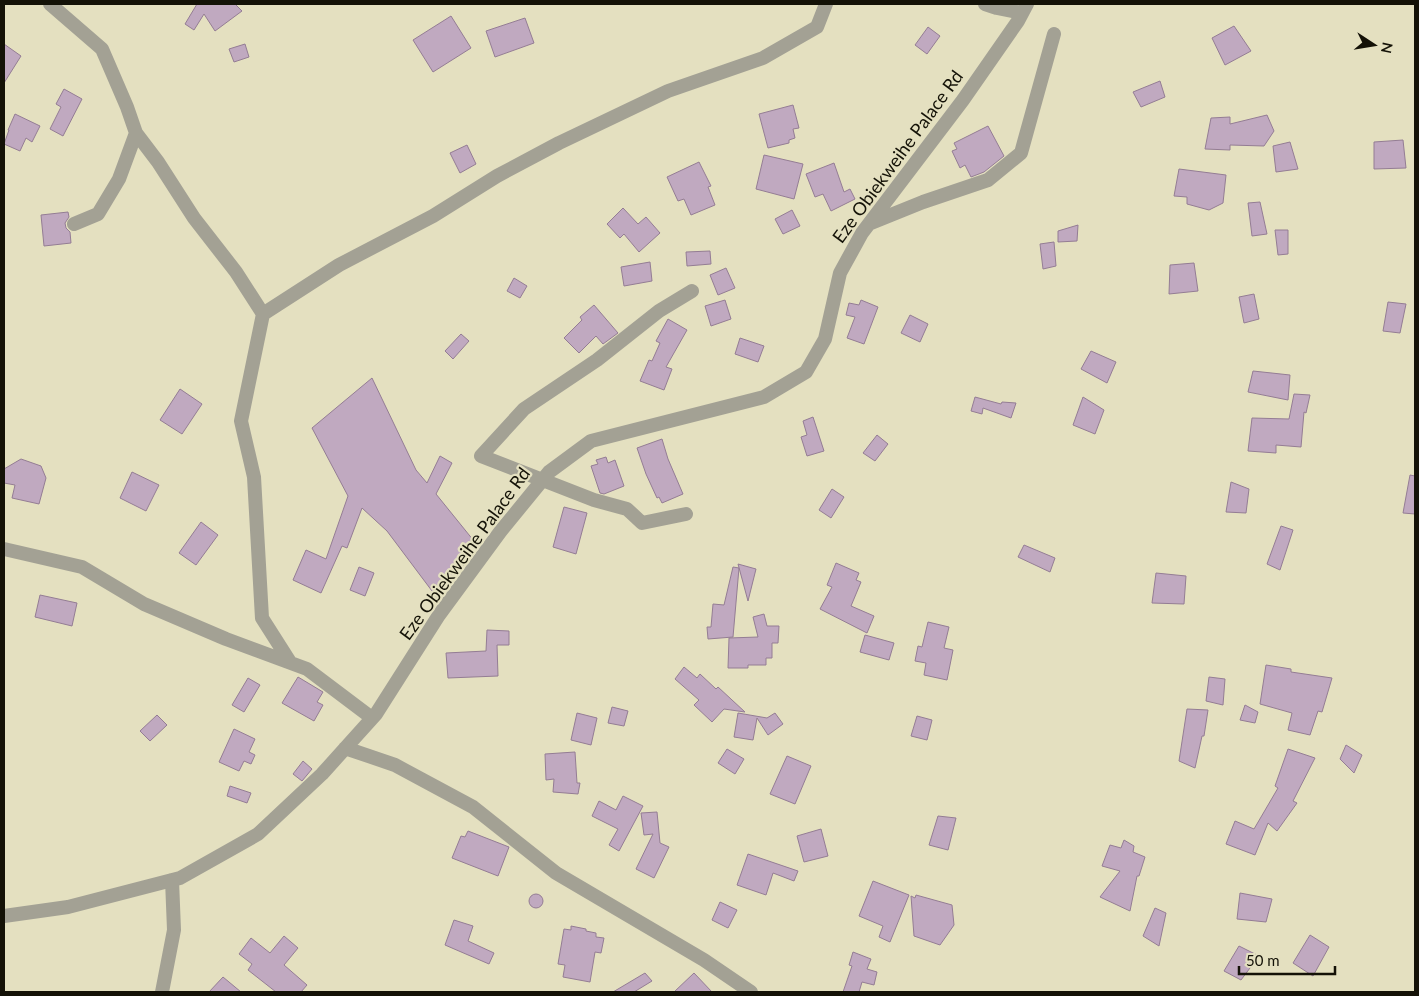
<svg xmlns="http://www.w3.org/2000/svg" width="1419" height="996" viewBox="0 0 1419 996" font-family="Lato,sans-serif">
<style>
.building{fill:#c0a9c0;stroke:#947d94}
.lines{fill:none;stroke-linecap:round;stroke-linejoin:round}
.minor{stroke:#a3a194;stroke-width:14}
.labels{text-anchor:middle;stroke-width:4.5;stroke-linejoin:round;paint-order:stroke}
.street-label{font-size:18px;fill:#141207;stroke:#e4e0c0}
</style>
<rect width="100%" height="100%" fill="#e4e0c0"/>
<path class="building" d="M197,4H235L242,11L215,31L204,14L194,30L185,24Z
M451,16L471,48L433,72L413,40Z
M525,18L534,43L495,57L486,31Z
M1234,26L1251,51L1225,65L1212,38Z
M928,27L940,36L927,54L915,45Z
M4,44L21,56L4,83Z
M245,44L249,57L234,62L229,49Z
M1160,81L1165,97L1141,107L1133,92Z
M64,89L82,99L63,136L50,129L61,107L56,104Z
M793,105L799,128L793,129L795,138L789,140V143L768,148L759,114Z
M15,114L40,126L32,142L26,138L20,151L4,144L9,130H8Z
M1267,115L1274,131L1264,146L1230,145V150L1205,149L1211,118L1230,117V124Z
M988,126L1004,156L984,172L971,177L965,165L960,168L952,151L957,149L954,143Z
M1403,140L1406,168L1374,169V142Z
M1290,142L1298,169L1276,172L1273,146Z
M467,145L476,164L460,173L450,153Z
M764,155L803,164L794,199L756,189Z
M699,162L711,186L708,187L715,205L691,215L684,199L678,201L667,177Z
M834,163L844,192L850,189L855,199L831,211L823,194L815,197L806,174Z
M1179,169L1226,175L1223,203L1209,210L1187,204V197L1174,196Z
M1260,202L1267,234L1252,236L1248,203Z
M623,208L638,224L646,217L660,233L639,252L624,234L620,238L607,224Z
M792,210L800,226L783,234L775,219Z
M68,212L69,217L65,223L66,228L70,232L71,243L44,246L41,215Z
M1078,225L1077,241L1058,242V231Z
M1275,230H1288V254L1278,255Z
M1054,242L1056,266L1043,269L1040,244Z
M710,251L711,264L687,266L686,252Z
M650,262L652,281L624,286L621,267Z
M1194,263L1198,291L1169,294L1170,265Z
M726,268L735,288L718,295L710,275Z
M514,278L527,286L520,298L507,291Z
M1254,294L1259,319L1244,323L1239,297Z
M725,300L731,319L711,326L705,306Z
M861,300L878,307L864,344L847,338L855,317L846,315L849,303L859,305Z
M1388,302L1406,304L1400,333L1383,331Z
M594,305L618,333L603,344L596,336L579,353L564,338L582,320L580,317Z
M910,315L928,324L920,342L901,333Z
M668,319L687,330L666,367L672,369L664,390L640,381L649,360L652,361L660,343L656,341Z
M461,334L469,341L453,359L445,351Z
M740,338L764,346L758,362L735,354Z
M1091,351L1116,362L1107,383L1081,369Z
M1253,371L1290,375L1288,400L1248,392Z
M372,378L416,470L427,483L440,456L452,463L436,494L478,546L438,599L387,531L362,508L347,548L342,546L321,593L293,580L306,550L326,559L348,496L312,428Z
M180,389L202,404L182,434L160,420Z
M1294,394L1310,395L1306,413L1304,412L1301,447L1276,445V453L1248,451L1252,418L1289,419Z
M975,397L1001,404L1002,402L1016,403L1011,418L983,408L982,414L971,411Z
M1083,397L1104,410L1095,434L1073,425Z
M813,417L824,451L807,456L801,437L807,435L803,421Z
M877,435L888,444L875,461L863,453Z
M662,439L668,459L683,494L662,503L659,497L657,498L646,474L637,448Z
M606,457L608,463L615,460L624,486L604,494L600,493L591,466L598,464L596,460Z
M21,459L41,466L46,478L39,504L12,498L15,485L4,483V469Z
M132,472L159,485L146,511L120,498Z
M1410,475L1415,476V514L1403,513Z
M1231,482L1249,489L1246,513L1226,512Z
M832,489L844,497L831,518L819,510Z
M564,507L587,513L576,554L553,547Z
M201,522L218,535L196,565L179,553Z
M1281,526L1293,530L1280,570L1267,564Z
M1024,545L1055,558L1050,572L1018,557Z
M836,563L859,573L856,580L861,582L851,606L874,616L867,633L820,609L832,587L827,585Z
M738,564L756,569L748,601Z
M359,567L374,573L365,596L350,590Z
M733,567L739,568L733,637L708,639L707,627H711L713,604L724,605Z
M1156,573L1186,576L1184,604L1152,603Z
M40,595L77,603L72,626L35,617Z
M764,614L767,626H779L778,643H772V658H766V665H748V668H728L729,638L758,637L753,617Z
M928,622L949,627L944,648L953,650L947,680L924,675L926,663L915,661L918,646L922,647Z
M487,630L509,631V645H497L498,676L448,678L446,653L486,651Z
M865,635L894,643L889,660L860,652Z
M1266,665L1291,669V672L1332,678L1322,712L1318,711L1310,735L1288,730L1292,713L1260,704Z
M684,667L697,678L700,674L716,689L718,687L745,712L724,709L712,722L694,705L699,700L675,679Z
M298,677L323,692L317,702L323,705L314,721L282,703Z
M1209,677L1225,679L1223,705L1206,701Z
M248,678L260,685L244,712L232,705Z
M1245,705L1258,712L1255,723L1240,720Z
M612,707L628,711L624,726L608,723Z
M1187,709L1208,710L1204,736H1202L1195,768L1179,761Z
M577,713L597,718L591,745L571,740Z
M738,713L767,718L775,713L783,724L768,735L757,718L753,740L734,737Z
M157,715L167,725L150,741L140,731Z
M917,716L932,720L927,740L911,736Z
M234,729L255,739L249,752L255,755L251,764L244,761L239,771L219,762Z
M1346,745L1362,755L1354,773L1340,759Z
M727,749L744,759L735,774L718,763Z
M1288,749L1315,758L1293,801L1297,803L1277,831L1268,823L1255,855L1226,844L1235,821L1254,829L1278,788L1275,786Z
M575,752L577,783H580L578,794L553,792L554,779L546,780L545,754Z
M787,756L811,766L795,804L770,794Z
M303,761L312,769L302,781L293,774Z
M230,786L251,793L247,803L227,796Z
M623,796L643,806L619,851L609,845L618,829L592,816L599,801L616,810Z
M657,812L660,843L669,847L654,878L636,869L653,834L644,835L641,813Z
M938,816L956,818L948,850L929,845Z
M821,829L828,856L804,862L797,836Z
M468,831L509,847L498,876L452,858L461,836L465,837Z
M1124,840L1134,846L1133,852L1145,857L1139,876H1137L1130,911L1100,897L1120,871L1102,866L1110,845L1121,848Z
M748,854L798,871L794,881L773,873L766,895L737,885Z
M873,881L909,895L890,942L879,937L883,926L859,916Z
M1240,893L1272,899L1266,922L1237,919Z
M529 901a7 7 0 1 1 14 0a7 7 0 1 1-14 0Z
M916,895L952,905L954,925L940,945L914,936L911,896L915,898Z
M720,902L737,910L728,928L712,920Z
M1155,908L1166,913L1159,946L1143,936Z
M454,920L473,926L468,941L494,953L489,964L445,945Z
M571,926L586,929V931L596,933V937L604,938L601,953L595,952L590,982L563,977L565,965L558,964L564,929L571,930Z
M1310,935L1329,947L1313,976L1293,963Z
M284,936L298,948L284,965L307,985L301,992H276L248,970L252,964L239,954L251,938L270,953Z
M1239,946L1259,956L1241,980L1224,971Z
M853,952L871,959L867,969L877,972L874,985L862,982L859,992H843L852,966L849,965Z
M645,973L652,981L634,992H613Z
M694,973L712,992H674Z
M223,977L241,992H209Z"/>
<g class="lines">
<path class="minor" d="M50,4L102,49L127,107L136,133L119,179L98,214L74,224
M985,4L997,8L1022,13
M136,133L158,162L194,218L236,272L263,314
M871,223L923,202L988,180L1021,153L1054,34
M686,514L642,523L627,509L594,500L481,456L524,409L597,360L659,311L692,291
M4,549L82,567L144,604L226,639L307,669L372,718
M290,662L262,618L254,477L241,421L263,314L339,265L433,216L497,176L559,143L668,91L763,58L817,27L826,4
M345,748L395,765L473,807L556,873L704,960L751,992
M4,916L68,907L180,878L258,834L322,774L376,714L439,615L500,532L549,472L591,441L764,397L806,372L825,339L840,273L862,233L963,100L1018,21L1027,4
M162,992L174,930L172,880"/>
</g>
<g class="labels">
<g class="street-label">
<text transform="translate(898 157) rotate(-54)" y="6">Eze Obiekweihe Palace Rd</text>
<text transform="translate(465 554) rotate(-54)" y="6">Eze Obiekweihe Palace Rd</text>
</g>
</g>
<rect width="1419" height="996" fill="none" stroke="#141207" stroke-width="10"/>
<g transform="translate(1374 45) rotate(102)" stroke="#e4e0c0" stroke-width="4" paint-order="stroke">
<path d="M0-4L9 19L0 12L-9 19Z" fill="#141207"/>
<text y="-8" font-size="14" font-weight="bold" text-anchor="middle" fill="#141207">N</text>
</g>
<path d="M1239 966v8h96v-8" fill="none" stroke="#141207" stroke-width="2.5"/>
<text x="1246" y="966" font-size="15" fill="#141207" stroke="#e4e0c0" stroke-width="4" paint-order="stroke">50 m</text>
</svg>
